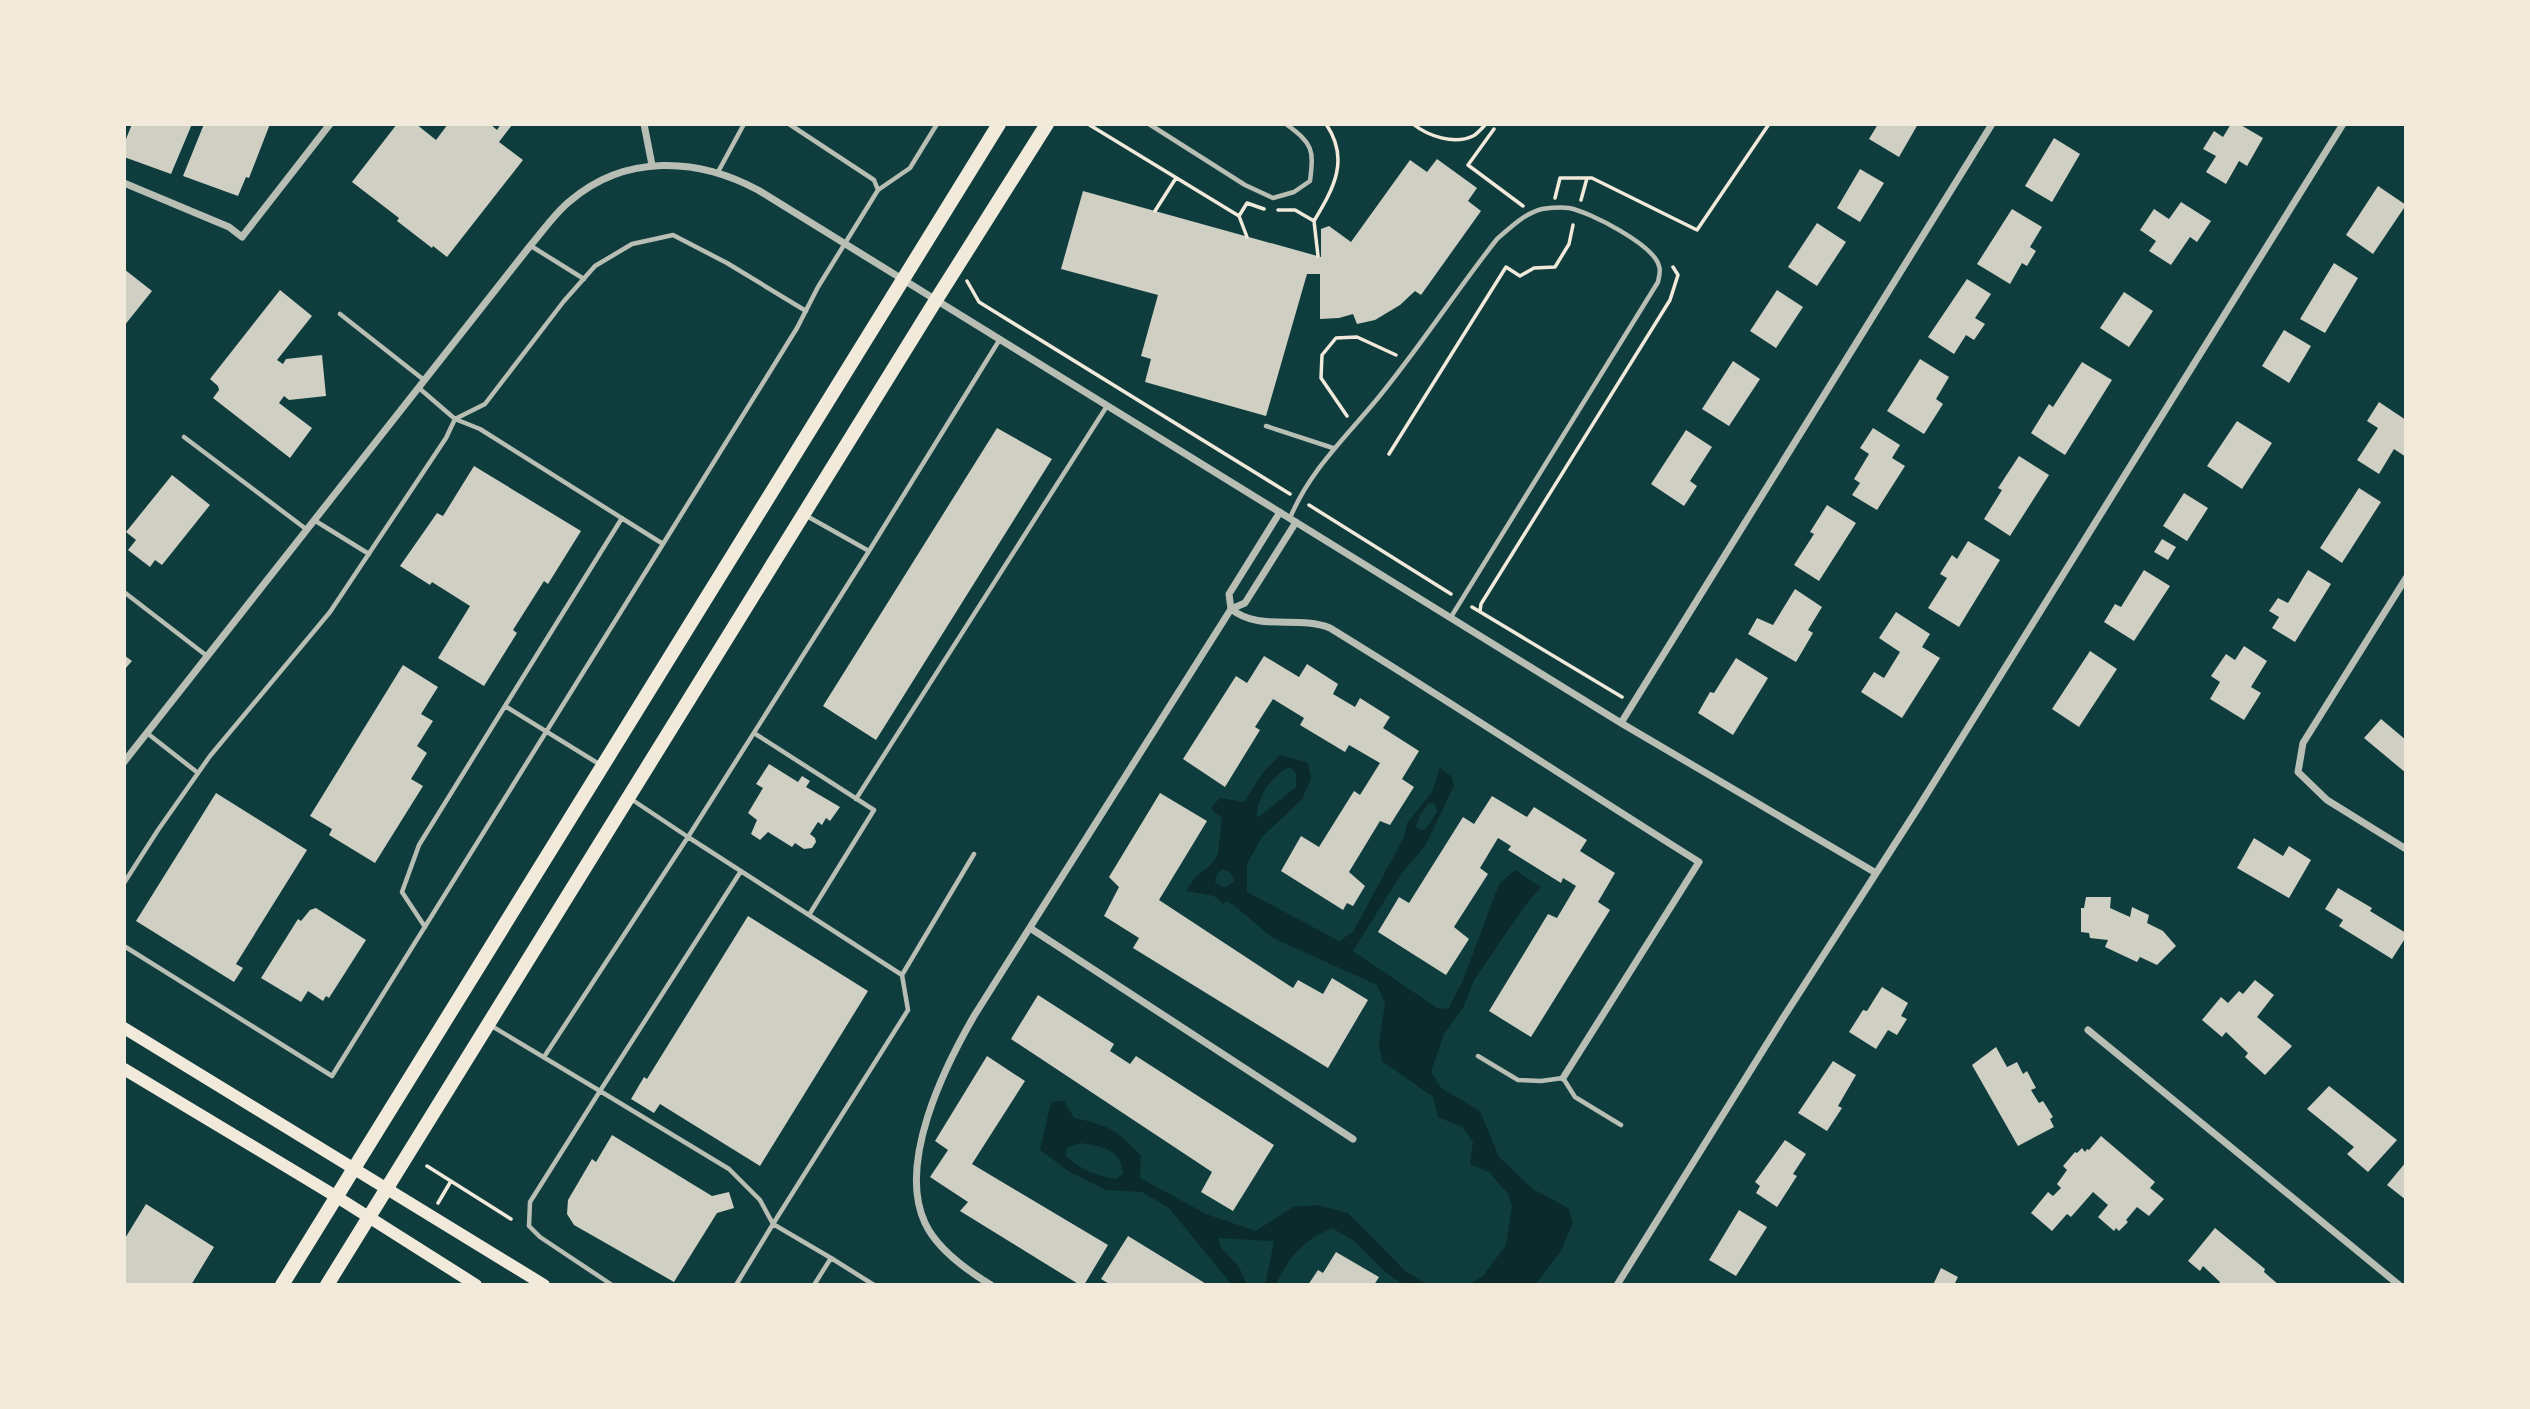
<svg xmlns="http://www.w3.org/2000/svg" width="2530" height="1409" viewBox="0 0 2530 1409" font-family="'Titillium Web',sans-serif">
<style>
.water{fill:#0a2a2b;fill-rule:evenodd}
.building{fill:#cfcfc3}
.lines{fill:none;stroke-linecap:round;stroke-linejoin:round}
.path{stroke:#f1e9da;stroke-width:3.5}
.service{stroke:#b8beb3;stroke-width:4.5}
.minor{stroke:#b8beb3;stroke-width:7}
.secondary{stroke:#f1e9da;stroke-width:12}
.primary{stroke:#f1e9da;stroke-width:14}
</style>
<rect width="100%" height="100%" fill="#0f3d3e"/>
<path class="water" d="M1280,755L1308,763L1311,779L1302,799L1262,837L1247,864V892L1339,941L1353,932L1404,837L1407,823L1432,792L1440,768L1452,777L1454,786L1425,846L1402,873L1353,951L1437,1008L1448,1009L1463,980L1499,884L1515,870L1541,887L1524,907L1474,980L1463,1008L1444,1034L1431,1072L1441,1088L1480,1111L1499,1157L1533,1189L1568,1208L1573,1222L1561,1251L1535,1285H1469L1483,1276L1506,1245L1512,1206L1508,1194L1489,1172L1470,1164L1473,1142L1462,1127L1438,1117L1433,1097L1382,1061L1379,1044L1385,1003L1377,985L1273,938L1236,907L1226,901L1223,904L1214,896L1186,891L1196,876L1210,866L1218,854L1222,817L1215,813L1211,807L1220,798L1244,802L1262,774ZM1290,767L1296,773V787L1257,818C1256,797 1272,775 1290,767ZM1429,803L1435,804L1437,812L1426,829L1420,830L1416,827L1420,815ZM1223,869L1231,873L1234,881L1225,888L1215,883L1217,874Z
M1060,1101H1064L1074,1118C1108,1125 1118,1130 1141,1156L1140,1178L1206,1214L1256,1231L1293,1207L1317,1205L1348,1213L1405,1271L1429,1285H1404L1385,1272L1354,1241L1332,1228C1299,1243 1292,1255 1275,1285H1256L1266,1282L1274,1241L1218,1238L1222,1249L1239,1267L1247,1285H1232L1169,1208L1142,1192L1106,1190L1070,1172L1040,1150L1051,1102ZM1080,1143C1102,1147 1121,1148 1123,1174L1116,1179C1097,1176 1079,1169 1065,1155L1068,1147Z"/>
<path class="building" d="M132,124H192L171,174L124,157V144Z
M204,124H270L249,178L246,177L238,196L183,176Z
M397,124H416L436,140L448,124H490L497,130L501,124L512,125L499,142L523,160L447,257L433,246L432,248L397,221L399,218L352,182Z
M1878,124H1918L1899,157L1869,139Z
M2231,124H2239L2263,138L2247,166L2239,161L2226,184L2206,172L2216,156L2203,149L2214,131L2223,137Z
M2054,138L2080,154L2052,202L2025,186Z
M1437,159L1477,188L1468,201L1481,211L1421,295L1415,291L1400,305L1375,320L1357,324L1353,314L1339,318L1320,319V274H1307L1266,416L1145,382L1151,359L1141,356L1158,295L1061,269L1083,191L1321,257V229L1329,226L1351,242L1410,160L1427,172Z
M1860,169L1884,183L1860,222L1837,208Z
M2378,186L2406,205L2373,254L2346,235Z
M2181,202L2211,221L2197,242L2190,237L2171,265L2149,251L2156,241L2140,230L2154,209L2169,219Z
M2012,209L2042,227L2030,247L2036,251L2027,266L2022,263L2010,284L1977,264Z
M1817,223L1846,242L1817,286L1788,267Z
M2334,263L2358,278L2325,333L2300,319Z
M124,269L152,291L124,326Z
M1967,279L1991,294L1975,318L1985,324L1974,340L1966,335L1954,354L1928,337Z
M280,290L312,316L277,360L283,364L286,359L322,355L326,396L289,400L284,396L279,403L312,428L290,458L213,398L219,390L218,386L210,379Z
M1777,290L1803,307L1776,348L1750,331Z
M2124,292L2153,311L2129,347L2100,328Z
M2284,330L2311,346L2289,383L2262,366Z
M1920,359L1949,377L1936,399L1943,404L1924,434L1887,411Z
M1733,361L1760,379L1729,426L1702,409Z
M2082,362L2112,380L2065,455L2031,433L2049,404L2053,407Z
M2379,402L2406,420V457L2394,449L2379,474L2357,460L2378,428L2367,421Z
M2237,421L2272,443L2242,489L2207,466Z
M997,428L1052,459L876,740L823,706Z
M1873,428L1900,445L1892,458L1905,466L1877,510L1852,495L1860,483L1854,479L1869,454L1860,448Z
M1686,430L1712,447L1690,481L1697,486L1684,506L1651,484Z
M2019,456L2049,475L2010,536L1984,519L2002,490L1998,488Z
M474,466L581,531L548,584L544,581L513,630L517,633L484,686L438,658L470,606L432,582L430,585L400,566L437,513L443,516Z
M172,475L210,505L162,565L155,560L150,567L128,550L136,540L126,532Z
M2359,488L2381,502L2342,563L2320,548Z
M2184,493L2208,508L2187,541L2163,526Z
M1827,505L1856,523L1819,581L1794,565L1814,534L1810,532Z
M2162,539L2176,547L2168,560L2154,552Z
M1968,541L2000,560L1959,627L1928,608L1947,578L1940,574L1952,555L1957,559Z
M2144,570L2170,586L2134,641L2104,622L2115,604L2121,607Z
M2308,570L2331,584L2295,642L2272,628L2279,617L2269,611L2278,598L2288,603Z
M1795,589L1822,607L1808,630L1813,633L1796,662L1748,634L1757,618L1773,625Z
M1896,612L1930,634L1922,647L1940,658L1902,718L1861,692L1874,672L1884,678L1900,652L1879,638Z
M2244,646L2267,661L2251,687L2261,693L2244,720L2210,699L2220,682L2211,676L2226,654L2235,660Z
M2090,651L2117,669L2079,727L2052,709Z
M124,655L132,661L124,670Z
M1264,656L1299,677L1307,664L1338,684L1333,694L1355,707L1360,698L1390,717L1383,728L1419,751L1402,779L1414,787L1390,825L1380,821L1349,872L1365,886L1353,906L1347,903L1343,910L1281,871L1301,836L1319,847L1354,791L1360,795L1380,763L1349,745L1345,752L1300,725L1304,718L1273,699L1255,727L1260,730L1225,787L1183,759L1236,676L1247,683Z
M1736,658L1768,678L1733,735L1698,713L1710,692L1714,693Z
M403,665L438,687L421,714L433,721L417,746L427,753L411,779L423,786L375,863L329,835L332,829L310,816Z
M2381,719L2406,740V773L2364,738Z
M769,764L798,782L802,776L810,781L806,787L840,807L830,821L826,818L822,825L818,822L810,834L815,838L816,842L812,848L804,849L795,843L792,847L768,832L760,840L751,834L757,820L748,813L763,788L756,784Z
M216,793L307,850L236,964L243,968L234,982L136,921Z
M1160,793L1207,821L1159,900L1293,988L1298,980L1323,994L1332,978L1368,1000L1328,1068L1133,948L1139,938L1104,916L1119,887L1109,877Z
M1492,796L1527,817L1534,807L1587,840L1580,851L1615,873L1598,902L1610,910L1531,1037L1489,1011L1548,914L1557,918L1576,886L1563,878L1561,883L1508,850L1511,846L1498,838L1480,868L1488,874L1454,927L1469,939L1446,975L1378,932L1399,897L1409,903L1463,817L1474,824Z
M2254,838L2283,856L2289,846L2311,860L2289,898L2237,868Z
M2338,888L2372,908L2370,911L2406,933V937L2392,959L2339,926L2343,920L2325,909Z
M2086,897H2111L2110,908L2130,917L2132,907L2149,915L2147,923L2163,931L2176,946L2157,965L2140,957L2137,962L2105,947L2108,940L2090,938L2089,933L2081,932V908H2084Z
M316,908L366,940L329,998L326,996L323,1001L308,991L301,1002L261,978L298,919L301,921L310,910Z
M748,916L868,991L760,1166L660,1104L654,1113L631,1099L644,1077L647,1079Z
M2255,980L2274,995L2257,1017L2292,1046L2265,1075L2245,1057L2248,1053L2226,1032L2222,1037L2202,1020L2221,997L2228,1003L2239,991L2243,994Z
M1882,987L1908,1003L1901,1016L1907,1019L1897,1035L1888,1030L1876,1049L1849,1032L1863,1010L1867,1011Z
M1038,995L1114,1044L1110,1051L1130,1064L1136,1056L1274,1145L1233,1211L1201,1192L1212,1172L1011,1039Z
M1996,1047L2007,1067L2017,1062L2023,1074L2027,1071L2036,1088L2031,1090L2039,1103L2043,1101L2053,1117L2050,1119L2054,1127L2018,1146L1972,1065Z
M987,1056L1025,1081L972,1164L1108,1245L1084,1285H1080L960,1211L968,1202L930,1177L948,1150L935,1141Z
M1833,1061L1856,1075L1838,1106L1842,1108L1827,1131L1798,1113Z
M2329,1086L2397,1140L2368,1172L2347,1154L2354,1147L2307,1109Z
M612,1135L712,1196L729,1192L734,1208L717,1213L674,1282L574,1225L567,1214L568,1200L592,1159L596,1162Z
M2101,1136L2155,1182L2150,1188L2164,1199L2149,1216L2137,1207L2126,1220L2128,1222L2119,1231L2116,1228L2114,1231L2098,1217L2108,1205L2093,1192L2071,1217L2067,1214L2052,1231L2031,1213L2048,1192L2053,1196L2061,1188L2057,1184L2067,1170L2063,1166L2075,1152L2077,1153L2082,1148L2085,1152L2087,1149L2089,1150Z
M1785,1140L1806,1154L1793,1174L1797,1176L1777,1207L1756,1193L1760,1186L1755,1182Z
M2406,1162V1200L2387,1185Z
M146,1204L214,1247L191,1285H124V1240Z
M1739,1210L1767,1227L1736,1276L1709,1260Z
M2215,1228L2265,1269L2264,1272L2279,1285H2218L2220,1282L2203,1266L2200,1271L2188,1261Z
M1128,1236L1208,1285H1111L1101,1279Z
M1336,1252L1379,1277L1374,1285H1308L1318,1270L1323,1273Z
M1941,1268L1958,1277L1954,1285H1933Z"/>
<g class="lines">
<path class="path" d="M1088,124L1239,216L1247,237
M1413,124C1428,136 1454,145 1473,136C1477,134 1482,128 1486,124
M1494,129L1468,165L1523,206
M1555,198L1560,178H1592L1697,230L1769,124
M1581,200L1587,178
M1278,210H1295L1314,221L1318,256
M1155,211L1176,178
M1239,216L1247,203L1264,209
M1314,221C1334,188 1350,159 1326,124
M967,281L979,302L1290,494
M1347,416L1321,378L1322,355L1336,338L1357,337L1396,355
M1389,454L1506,267L1520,276L1534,268L1555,267L1569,244L1573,225
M1309,505L1451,594
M1472,607L1622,697
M1480,611L1481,604L1670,300L1678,275L1673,267
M427,1166L511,1219
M438,1203L451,1181"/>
<path class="service" d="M1149,124L1245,185L1273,198L1294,192L1310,181C1314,149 1313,144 1286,124
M718,172L744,124
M878,190L910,168L937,124
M531,246L584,279
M340,314L424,380
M419,388L455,419L485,404L564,301L595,266L632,244L673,235L727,263L806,311
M1266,426L1333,448
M184,437L306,529
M805,515L869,551L688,837L902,975L974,854
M1290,518C1310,470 1346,437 1378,398C1420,347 1456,291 1497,239C1510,228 1525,213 1542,209C1550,208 1561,207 1569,208C1590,212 1654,245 1659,266C1661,270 1659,277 1658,282L1451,617
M314,520L369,554
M663,544L797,328L818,287L878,190L874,180L789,124
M869,551L1000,339
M124,592L207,656
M147,733L198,773
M754,733L874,810L809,915
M599,764L505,706L622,518
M856,799L1107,406
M124,883L158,830L210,756L330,612L446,438L455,419L480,429L663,544L332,1076L124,946
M425,927L402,892L419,845L505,706
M490,1025L600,1091L530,1202L529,1226L540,1237L612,1285
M1478,1056L1518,1080L1541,1081L1563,1078L1575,1097L1621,1125
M544,1057L688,837L631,799
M831,1258L874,1285
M736,1285L773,1224L760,1200L729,1169L600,1091L741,871
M814,1285L831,1258L773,1224L908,1010L902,975"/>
<path class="minor" d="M644,124L652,165
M124,183L229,227L242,237L330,124
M2406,578L2303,743L2298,772L2327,800L2406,849
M1231,609C1260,632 1297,615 1330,628C1454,704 1576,785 1699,862L1563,1078
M1231,609L1229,594L1280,512
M1621,723L1992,124
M124,762L530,246C543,231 555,213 570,201C625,154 697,157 758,190L1621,723L1876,873
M1030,928L1353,1139
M2088,1030L2399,1285
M991,1285C968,1271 937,1249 925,1223C897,1163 944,1068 974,1016L1231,609L1245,603L1296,522
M1617,1285L1783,1018L1918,808L2343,124"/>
<path class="secondary" d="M124,1028L544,1285
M124,1069L337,1197L476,1285"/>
<path class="primary" d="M282,1285L999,124
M327,1285L936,300L1047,124"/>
</g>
<rect width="2530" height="1409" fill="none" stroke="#f1e9da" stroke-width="252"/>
</svg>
